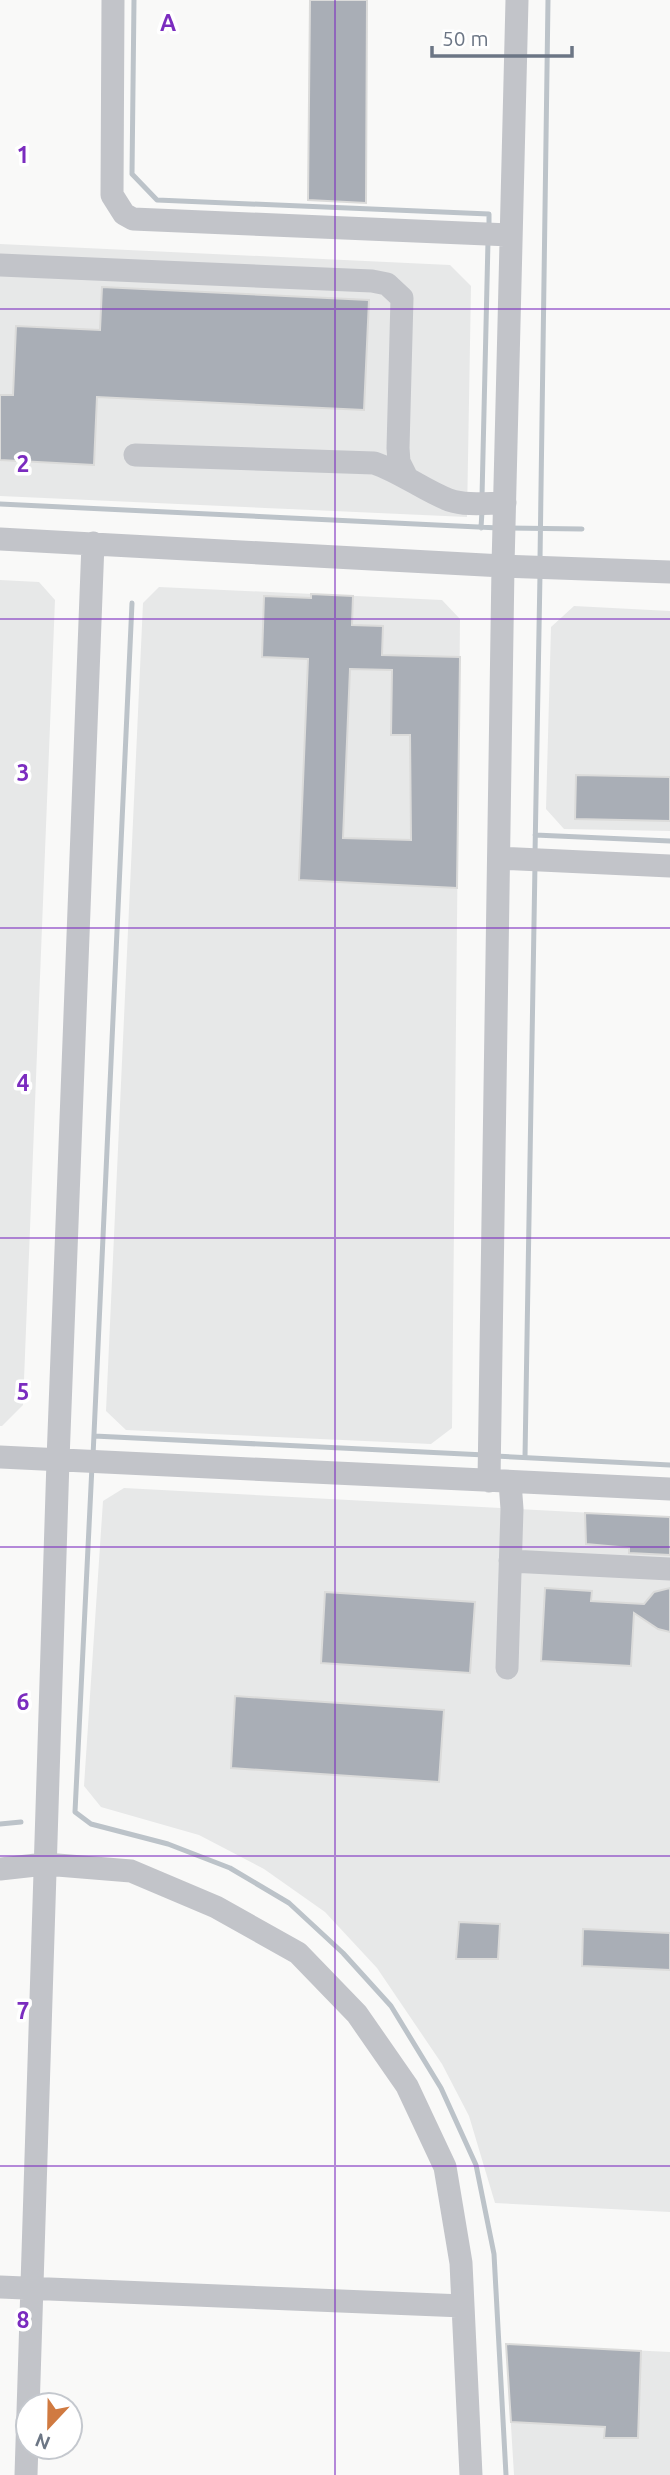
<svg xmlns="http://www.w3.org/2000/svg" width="670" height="2475" viewBox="0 0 670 2475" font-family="Ubuntu,sans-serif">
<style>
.built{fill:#e7e8e8}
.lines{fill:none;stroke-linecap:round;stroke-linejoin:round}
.stream{stroke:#bcc3c9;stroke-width:5}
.building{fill:#a9aeb6;stroke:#dbdbda;stroke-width:2;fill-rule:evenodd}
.minor{stroke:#c2c4c9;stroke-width:23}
.grid{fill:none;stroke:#7b2cbf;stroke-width:2;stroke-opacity:0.55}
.grid-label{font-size:23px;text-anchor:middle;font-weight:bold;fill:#7b2cbf;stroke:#fff;stroke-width:7;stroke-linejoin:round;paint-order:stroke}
</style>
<rect width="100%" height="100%" fill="#f9f9f8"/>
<path class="built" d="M0,244L450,265L471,286L467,517L0,496Z
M0,580L39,582L55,600L23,1405L2,1426H0Z
M159,587L442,600L460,619L452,1428L431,1444L126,1430L106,1411L143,603Z
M574,606L670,611V831L564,829L546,809L551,627Z
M124,1488L670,1517V2212L495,2203L469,2116L442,2064L377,1968L325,1912L264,1869L199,1835L101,1807L84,1786L103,1501Z
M506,2344L670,2352V2475H514Z"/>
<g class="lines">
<path class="stream" d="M134,0L132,174L157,200L489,214V228
M482,497L488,241
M0,504L499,528
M481,528L482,511
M508,528L582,529
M540,560L548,0
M535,835L670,841
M535,854L540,574
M94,1436L485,1455
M93,1456L132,603
M495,1456L670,1465
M525,1457L535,864
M92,1466L75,1812L91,1824L168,1844L230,1868L289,1903L343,1953L391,2006L441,2088L476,2165L494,2254L506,2475
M0,1824L21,1822"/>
</g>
<path class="building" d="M310,0H367L366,203L308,200Z
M102,287L369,300L364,410L97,397L94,465L0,460V395H13L16,326L100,330Z
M311,594L353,596L352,625L383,626L382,655L460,657L457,888L299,880L308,659L262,657L264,596L311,598ZM350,669L392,670L391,735H410L411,840L343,838Z
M576,775L670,777V821L575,819Z
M585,1513L670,1517V1555L629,1553V1548L586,1544Z
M545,1588L592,1591L591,1601L644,1604L654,1592L670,1588V1632L658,1629L634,1613L631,1666L541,1661Z
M325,1592L475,1602L470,1673L321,1663Z
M235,1696L444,1710L439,1782L231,1768Z
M459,1922L500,1924L498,1959H456Z
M583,1929L670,1933V1970L582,1966Z
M506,2344L641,2351L638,2438H604L605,2427L511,2422Z"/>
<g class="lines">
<path class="minor" d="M113,0L112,195L124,214L133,219L511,235
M0,265L372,281L387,284L402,298L398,448L399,462L406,476
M135,455L374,463C401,472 423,490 449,500C467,506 487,503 505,503
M0,539L503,566L670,572
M499,858L670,866
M0,1457L670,1489
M489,1481L503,566L517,0
M510,1561L670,1569
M507,1668L512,1509L510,1482
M0,1869L45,1864L131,1871L216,1907L298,1953L357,2014L407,2086L445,2167L461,2263L471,2475
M0,2287L463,2306
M26,2475L58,1460L93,543"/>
</g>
<path class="grid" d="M335,0V2475M0,309H670M0,619H670M0,928H670M0,1238H670M0,1547H670M0,1856H670M0,2166H670"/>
<g class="grid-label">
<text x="168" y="31">A</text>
<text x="23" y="163">1</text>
<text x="23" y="472">2</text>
<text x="23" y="781">3</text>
<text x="23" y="1091">4</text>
<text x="23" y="1400">5</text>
<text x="23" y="1710">6</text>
<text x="23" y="2019">7</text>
<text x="23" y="2328">8</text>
</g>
<g transform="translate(49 2426) rotate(202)"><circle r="33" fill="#ffffff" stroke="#c4c8ce" stroke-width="2"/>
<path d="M0-5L12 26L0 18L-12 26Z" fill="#d07a41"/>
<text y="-10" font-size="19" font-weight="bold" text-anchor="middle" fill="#6c7685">N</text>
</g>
<path d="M432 46v10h140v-10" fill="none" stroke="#6c7685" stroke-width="3.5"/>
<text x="442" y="46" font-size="21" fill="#6c7685" stroke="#ffffff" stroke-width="5" paint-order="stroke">50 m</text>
</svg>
